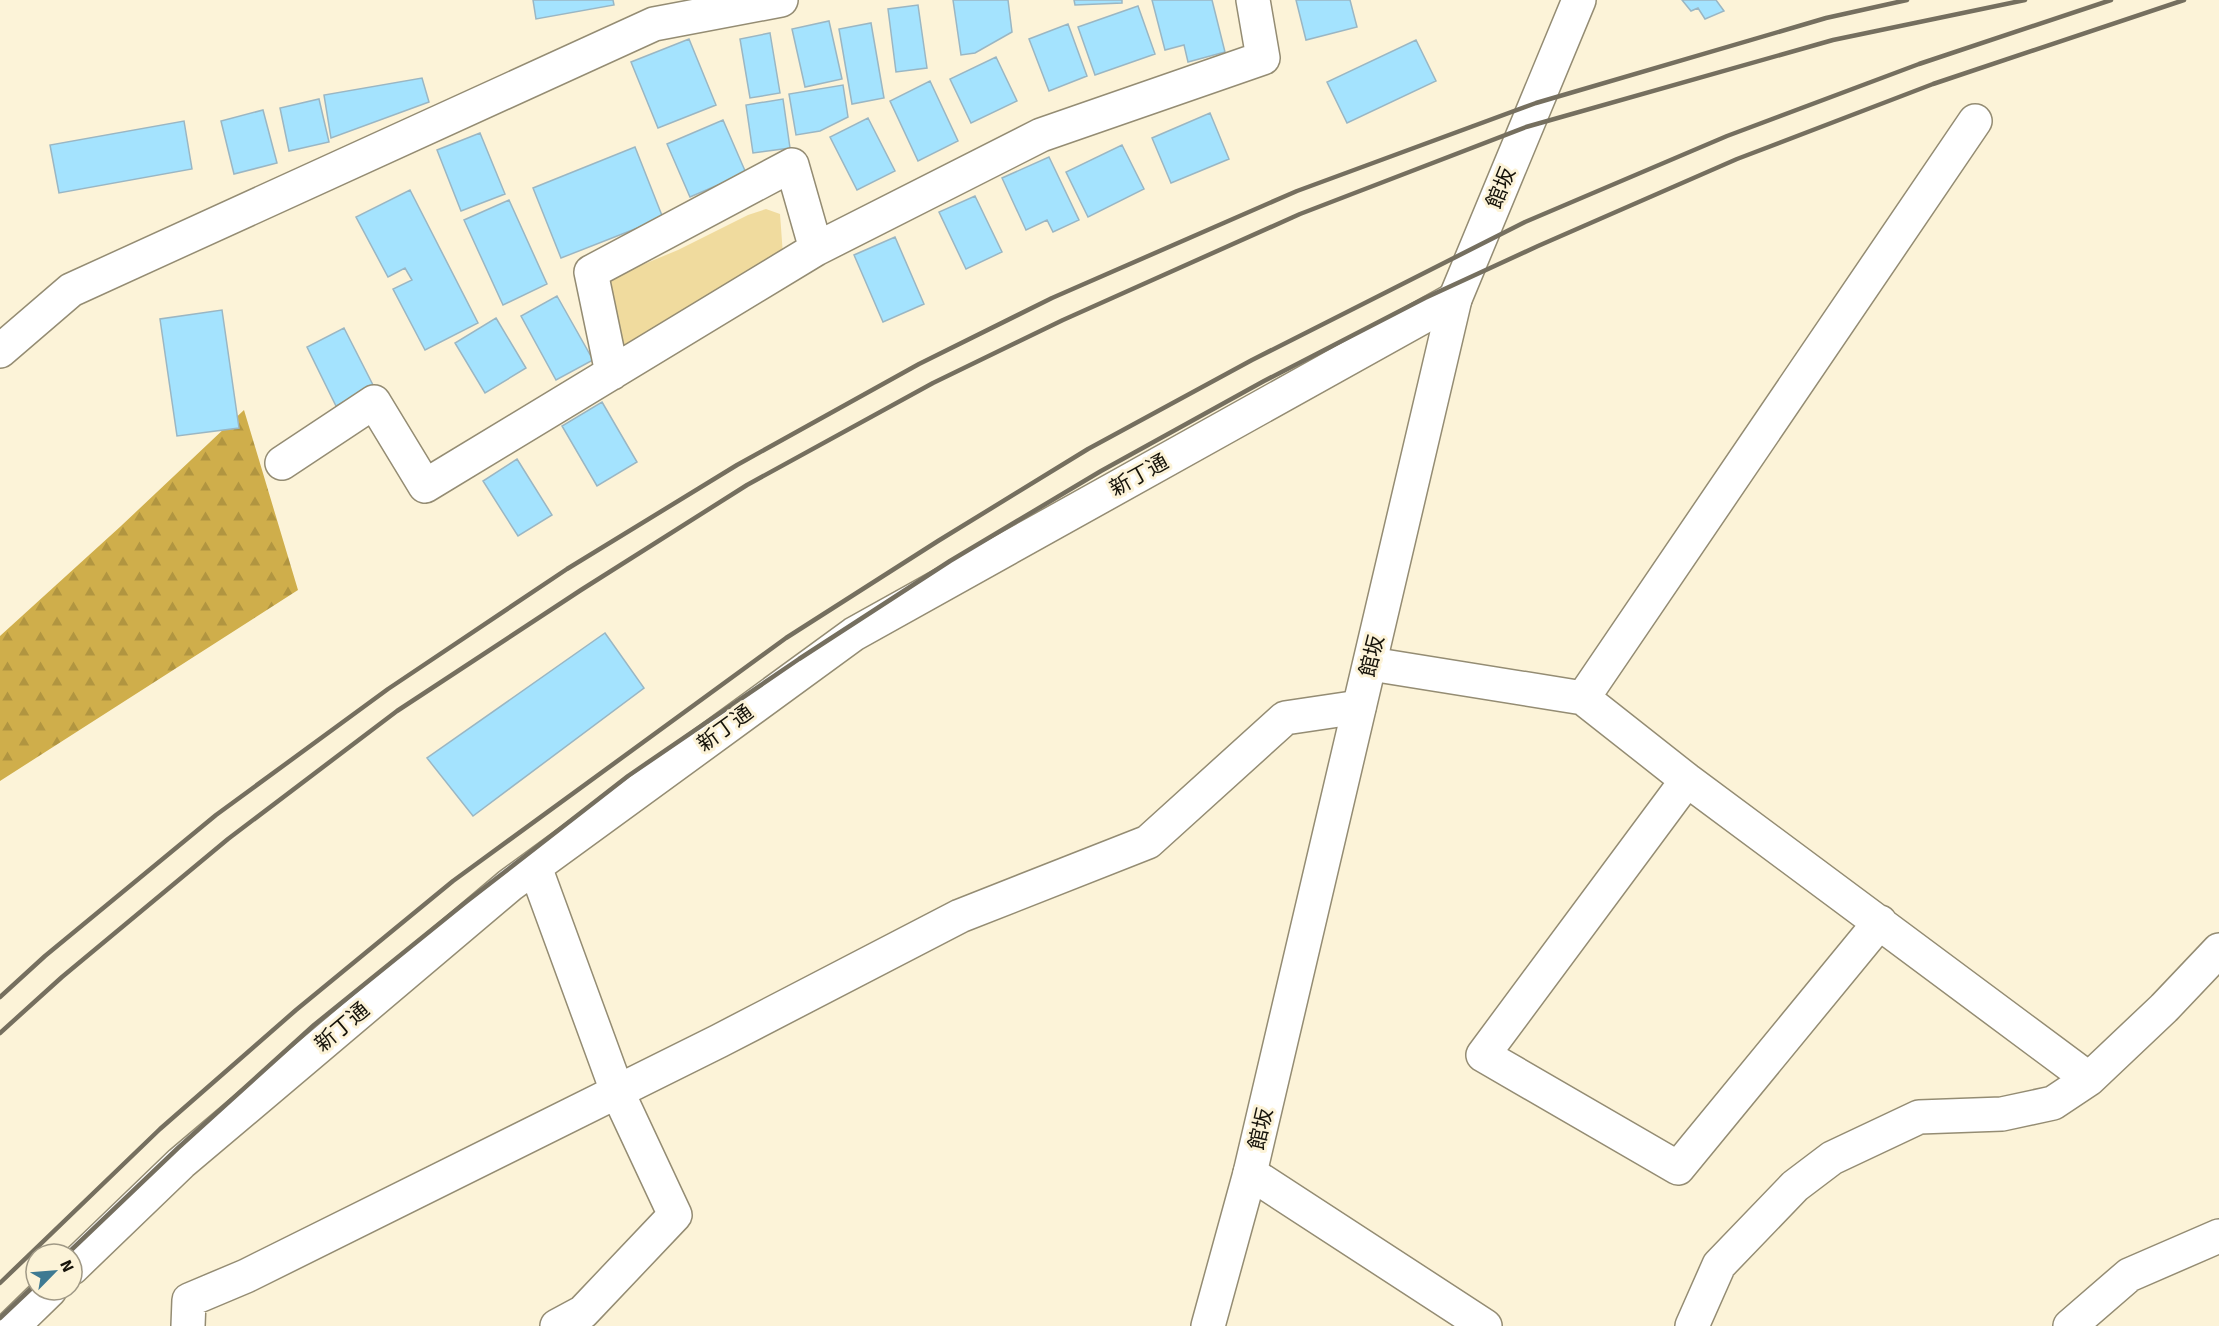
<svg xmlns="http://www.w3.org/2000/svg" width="2219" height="1326" viewBox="0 0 2219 1326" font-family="Signika,'Noto Sans JP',sans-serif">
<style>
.forest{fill:url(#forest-firs)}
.park{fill:#f0db9e}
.building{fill:#a4e3fe;stroke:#9ab6c3;stroke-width:1.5}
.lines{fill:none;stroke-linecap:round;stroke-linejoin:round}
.minor-casing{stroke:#948c73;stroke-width:36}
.tertiary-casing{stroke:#948c73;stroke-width:36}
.secondary-casing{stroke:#948c73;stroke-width:36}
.minor{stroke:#fff;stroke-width:33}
.tertiary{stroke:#fff;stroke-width:33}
.secondary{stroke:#fff;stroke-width:33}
.rail{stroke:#756f5f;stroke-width:4.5}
.labels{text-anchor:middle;stroke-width:6;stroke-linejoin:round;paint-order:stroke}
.street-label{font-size:21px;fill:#16130a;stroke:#fcf3d8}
</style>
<defs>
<pattern id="forest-firs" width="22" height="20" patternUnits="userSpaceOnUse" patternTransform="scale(1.5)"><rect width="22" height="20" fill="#cfae4b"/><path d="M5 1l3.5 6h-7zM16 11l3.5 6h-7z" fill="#b19540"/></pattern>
</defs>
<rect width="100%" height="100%" fill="#fcf3d8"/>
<path class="forest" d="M244,410L298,590L0,781V636L121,526Z"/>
<path class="park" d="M766,209L780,214L783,255L623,356L608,279L678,250L748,215Z"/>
<path class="building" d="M533,0H613L614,5L536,19Z
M953,0H1008L1012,32L975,53L961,55Z
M1074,0H1122V3L1075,5Z
M1152,0H1212L1225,52L1188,62L1184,45L1165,50Z
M1296,0H1350L1357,27L1306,40Z
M1682,0H1716L1724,11L1705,19L1698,8L1691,11Z
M918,5L927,68L896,72L888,9Z
M1138,6L1155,54L1095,75L1078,27Z
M829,21L842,79L805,87L792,29Z
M871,23L884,98L852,104L839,29Z
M1068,24L1087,76L1049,91L1029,39Z
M770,33L780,93L750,98L740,39Z
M689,39L716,105L658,128L631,62Z
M1416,40L1436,81L1347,123L1327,82Z
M996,57L1017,101L971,123L950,79Z
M422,78L429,102L331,138L324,95Z
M930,81L958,141L918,161L890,101Z
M843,85L848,117L820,131L796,135L789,94Z
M319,99L329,142L289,151L280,108Z
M783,99L790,148L753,153L746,105Z
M263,110L277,163L234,174L221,121Z
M1210,113L1229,159L1171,183L1152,138Z
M868,118L895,171L857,190L830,137Z
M723,120L746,173L690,197L667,144Z
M184,121L192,169L59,193L50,145Z
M480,133L505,194L461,211L437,150Z
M1122,145L1144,189L1088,217L1066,172Z
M635,147L663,218L561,258L533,188Z
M1049,157L1079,220L1053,232L1047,220L1026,230L1002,178Z
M410,190L478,323L425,350L393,289L412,280L405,268L388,277L356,217Z
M975,196L1002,252L966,269L939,212Z
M509,200L547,284L503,305L464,220Z
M895,237L924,304L883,322L854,255Z
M557,296L593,360L556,380L521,316Z
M222,310L239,428L177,436L160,319Z
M496,318L526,368L485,393L455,343Z
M344,328L374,387L336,406L307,347Z
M602,402L637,462L597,486L562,426Z
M517,459L552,515L518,536L483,481Z
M605,633L644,688L473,816L427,758Z"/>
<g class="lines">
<g class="minor-casing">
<path id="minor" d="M612,373L591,272L792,165L816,249
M282,463L374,402L425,486L816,249L1041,135L1263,58L1253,0
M1371,664L1583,698L1687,780L2089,1079
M1583,698L1975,121
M1687,780L1483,1055L1678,1168L1880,922
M535,867L617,1091L675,1215L583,1312L557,1326
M1250,1173L1485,1326
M72,1268L181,1163L510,885L854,634L1455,299
M13,1326L50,1290
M188,1326L189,1300L246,1276L719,1041L960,916L1148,842L1285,718L1359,707
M1692,1326L1719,1265L1795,1186L1832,1158L1919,1117L2002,1114L2053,1103L2089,1079L2164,1008L2219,950
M2070,1326L2129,1275L2219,1236"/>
</g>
<g class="tertiary-casing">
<path id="tertiary" d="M0,351L71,290L654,24L781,0"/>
</g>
<g class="secondary-casing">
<path id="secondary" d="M1208,1326L1250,1173L1455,299L1579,0"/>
</g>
<use href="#minor" class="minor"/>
<use href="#tertiary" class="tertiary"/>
<use href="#secondary" class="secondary"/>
<path class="rail" d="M0,997L45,956L216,815L388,689L567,569L737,465L919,364L1052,298L1297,191L1536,103L1826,18L1907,0
M0,1033L62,977L228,839L397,711L581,590L747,485L933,383L1063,320L1300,214L1526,127L1833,40L2025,0
M67,1254L178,1148L314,1025L466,902L628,776L799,659L950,561L1101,471L1264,381L1425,298L1538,246L1737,159L1933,84L2184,0
M0,1283L160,1129L296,1010L453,881L786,638L938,541L1088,449L1252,360L1525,222L1727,136L1919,64L2111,0
M0,1318L36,1284"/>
</g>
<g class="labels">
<g class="street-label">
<text transform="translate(1501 188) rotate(-68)" y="7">館坂</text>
<text transform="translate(1139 475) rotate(-29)" y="7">新丁通</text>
<text transform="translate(1372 656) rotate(-76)" y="7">館坂</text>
<text transform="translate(725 728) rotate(-36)" y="7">新丁通</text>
<text transform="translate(342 1027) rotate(-40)" y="7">新丁通</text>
<text transform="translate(1261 1129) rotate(-77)" y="7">館坂</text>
</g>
</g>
<g transform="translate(54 1272) rotate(65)"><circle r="28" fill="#fcf3d8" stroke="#a09986" stroke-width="1.5"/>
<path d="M0-4.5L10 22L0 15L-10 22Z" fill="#3e7a92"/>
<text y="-9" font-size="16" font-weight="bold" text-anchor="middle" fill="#16130a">N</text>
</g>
</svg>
